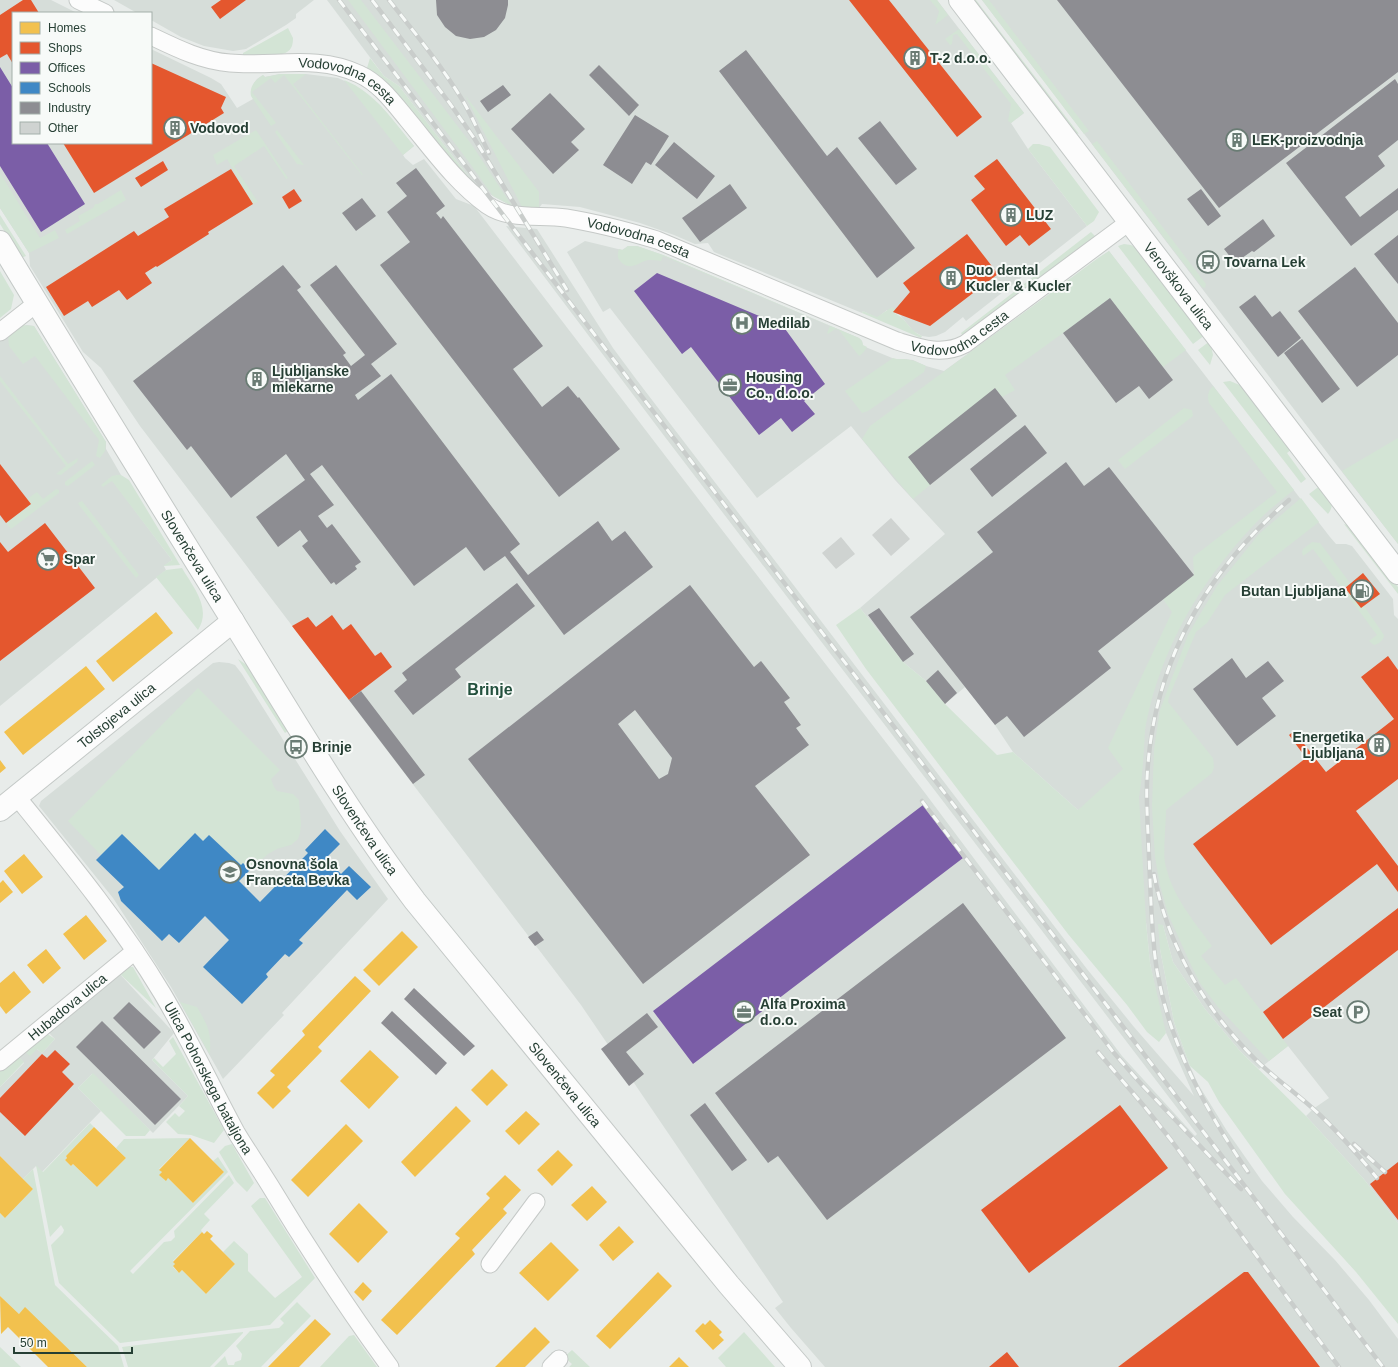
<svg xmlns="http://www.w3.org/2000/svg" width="1398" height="1367" viewBox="0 0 1398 1367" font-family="Arial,sans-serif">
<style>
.built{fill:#d6ddd9}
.green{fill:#d3e4d5}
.homes{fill:#f2c14e}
.shops{fill:#e4572e}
.offices{fill:#7b5ea7}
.schools{fill:#3f88c5}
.industry{fill:#8d8d92;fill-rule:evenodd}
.building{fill:#cfd3d1}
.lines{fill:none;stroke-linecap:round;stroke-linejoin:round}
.street-casing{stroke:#c5c9c7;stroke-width:19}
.secondary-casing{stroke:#c4c9c7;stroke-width:24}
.street{stroke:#fcfcfc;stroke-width:17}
.secondary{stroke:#fcfcfc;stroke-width:22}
.rail-casing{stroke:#c9cdcb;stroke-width:4.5}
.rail{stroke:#f7faf8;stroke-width:3;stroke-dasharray:9;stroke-linecap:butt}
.labels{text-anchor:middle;stroke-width:4;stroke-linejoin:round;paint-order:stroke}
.poi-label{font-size:14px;font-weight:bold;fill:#263f34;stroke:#f7faf8;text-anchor:start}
.street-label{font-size:14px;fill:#263f34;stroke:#f7faf8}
.quarter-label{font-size:16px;font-weight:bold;fill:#23503d;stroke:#f7faf8}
</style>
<rect width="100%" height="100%" fill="#e8ecea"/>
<path class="built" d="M0,0H51L77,13H13V143H151V49L211,78L221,84L237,108L253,99L251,91L254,83L257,79L263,75L265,77L280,74H306L338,78L356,86L380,105L414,146L403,155L405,158L413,165L424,159L456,199L474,206L719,526L925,793L1122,1056L1195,1136L1197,1134L665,437L506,226L537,229L613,348L636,379L1087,969L1134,1027L1194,1096L1163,1026L1150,963L1146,922L1078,810L1013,752L995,725L965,687L945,704L926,681L903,662L860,608L945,534L895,480L851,426L757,498L610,308L603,312L567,252L585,241L622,250L628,246H637L663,255L859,338L862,341L863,346L897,360L904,359L913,360L926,366L944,371L1109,251L1330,537L1336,544H1346L1352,546L1393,599L1394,615L1398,619V1223L1363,1178L1306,1116L1313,1109L1329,1098L1288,1046L1259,1069L1240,1051L1205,1009L1173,962L1163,925L1160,949L1174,1022L1190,1066L1198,1084L1227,1131L1262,1181L1293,1217L1335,1260L1369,1300L1398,1339V1367H825L791,1328L775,1308L783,1302L581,1005L140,426L101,368L83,352L30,266L29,253L0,208Z
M114,0H314L296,14V18L286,25L246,49L233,51L204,46L181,37L151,20V13H137Z
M327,0H937L1024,113L1011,123L1028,149L1087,226L966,321L963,317L945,332L936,336L929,337L922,336L913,331L900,315L887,310L877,318L863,311L862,313L714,252L708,243L695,244L674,235L640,223L580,207L542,204L539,208L512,206L493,196L475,185L399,86L384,76Z
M982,0H1398V544L1332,459Z
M27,325L34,326L106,442V449L121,475H117L112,480L172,560L164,566L166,570L0,706V340L14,329Z
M219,662L229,663L235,665L242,674L340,831L388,899L282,1013L284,1015L223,1079L171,987L113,898L39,806L41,801L213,663Z
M118,972L174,1033L152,1060L188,1096L153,1133L92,1074L78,1088L101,1111L42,1172L36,1166L23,1179L0,1156V1087L24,1063L19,1057L25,1049H37L42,1053L55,1039L46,1030Z"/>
<path class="green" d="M348,0H361L472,145L512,206L493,196L471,165Z
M930,0H937L948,15L935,25L939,11Z
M970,0H976L1079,134L1071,132Z
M982,0H989L1089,131L1084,134Z
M288,28L293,38C293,44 292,49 287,52C280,57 253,55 243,55V53Z
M959,29L1024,113L1011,123L1008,121L1011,104L957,34L953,35L952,44L950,45L945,39Z
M370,58L384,76L399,86L475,185L465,176L395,93L367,68Z
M280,74H306L293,84L363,175H362L284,75L275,83L271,78L252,92L276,123L271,126L251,96C249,87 255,80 263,75L265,77Z
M344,80C375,92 394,122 414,146L403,155Z
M465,95L539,192V208L522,207Z
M256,130L288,178L286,179L264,146L234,166L258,202L253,204L227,159L217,165L213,155Z
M277,130L304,165L297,164L275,132Z
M1097,141L1206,284L1205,288L1202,287L1092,144Z
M1033,144H1039L1050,147L1099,212L1094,221L1087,226L1028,149Z
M0,173L40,238L55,230L59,238L29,253L0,208Z
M121,190L126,200L67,234L65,230L80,221L78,216L93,208L95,204H98Z
M0,215L26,256L21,258L0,224Z
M1091,232L1095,236L975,328L962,335L961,333Z
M1124,244L1131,245L1138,249L1205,335L1193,344L1118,246Z
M628,246H637L663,255L859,338L862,341L863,345L867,347C865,351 863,353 859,356L839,330L835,329L828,334L827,333L830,326L663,256L661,261C657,260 652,260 648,260C639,262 631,271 622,263C617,259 617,254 619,249L623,250Z
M1109,251L1186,350L1163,367L1110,298L1063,333L1005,375L1015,390L1002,397L995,388L930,485L913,499L862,439L870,426L1098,258Z
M0,271L14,295L11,309L0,318Z
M892,307L896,310L894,313C907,318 908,330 922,336L921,338L862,313L863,311L877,317Z
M21,325L34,326L106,442L105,451L100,458L96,456L99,440L35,356L23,364L9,346L8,336Z
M1210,341L1213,355L1210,365L1198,350Z
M893,358C898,360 904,358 910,360C916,361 921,364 926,366L924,372L868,411L862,413L845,391Z
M0,376L68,464L78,458L77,462L61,475L56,474L66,466L0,381Z
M1230,381L1242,386L1292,449L1287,453L1306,479L1301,483L1223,382Z
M1213,386L1294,490C1285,497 1275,505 1266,513C1207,570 1162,643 1146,724C1144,732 1145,740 1144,748C1143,764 1142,780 1139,797L1146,922L1150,963L1166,1033L1159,1042L1147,1032L1127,1005L1068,934L866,669L836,625L860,608L903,662L926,681L945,704L997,755L1013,752L1078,810L1123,769L1108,748L1172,612L1163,599L1194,575L1193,557L1277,492L1209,403C1207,396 1208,391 1213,386Z
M1184,408L1192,410L1193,416L1125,469L1118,460Z
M1398,438V544L1342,471Z
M92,461L95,465L68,486L65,485V482Z
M117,475H121L129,480L180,565L163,566L172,560L112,481L103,487L101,485L112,476Z
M1321,485C1328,496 1337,502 1328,514L1309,494Z
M56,489L59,490V493L11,529L6,523L31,504L27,499L37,492L43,499Z
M1301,498L1319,522L1225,595L1207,623L1196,632L1169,697L1168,702L1213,758L1214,767L1212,773L1166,810C1166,824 1163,849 1165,863C1172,896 1193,920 1212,946L1201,956L1225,985L1236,978L1288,1046L1269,1061L1218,1007L1200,983L1191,965L1168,914L1160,885L1155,857L1152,807L1154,749L1160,710L1188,635L1199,616L1217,586L1259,534Z
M82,501L139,575L136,578L79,505L78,503Z
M1344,524L1353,527L1398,587V594Z
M1312,542L1320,543L1350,583L1345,588L1361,608L1364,606L1384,635C1384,640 1379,644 1374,645L1369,641L1377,635L1313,549L1303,556L1302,552L1303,549Z
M182,568C193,587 212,608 198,630L156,577L166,570Z
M238,659L248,666L289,730L285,733Z
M198,688L280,770L271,779L274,787L277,791L293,794L299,800L301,824L300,833L298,839L291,845L277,849L268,854L250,870L243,863L241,865L209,835L203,841L195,833L159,870L122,834L101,855L68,821Z
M1158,924L1163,925L1173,962L1205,1009L1240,1051L1306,1116L1363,1178L1398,1223V1324L1356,1272L1285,1194L1219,1102L1208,1082L1190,1066L1174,1022L1160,949Z
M129,967H133L156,1008L121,975L120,973L122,969Z
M180,1002L197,1007C209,1028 211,1031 210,1055Z
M46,1033L55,1039L42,1053L37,1049L30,1056L25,1052Z
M173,1037L224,1130L214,1143L191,1135L178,1134L166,1122L175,1113L179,1117L185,1111L179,1106L188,1096L152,1060L154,1058L163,1067L176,1054L169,1041Z
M19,1057L24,1062L0,1087V1069Z
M93,1073L150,1130L145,1136H126L78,1088Z
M90,1123L94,1127L66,1156L67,1158L65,1160L71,1166L73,1164L97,1187L126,1158L116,1148L124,1139L190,1138L159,1169L162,1172L160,1175L165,1180L168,1178L193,1203L224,1172L213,1161L218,1157L228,1172L130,1271L133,1274L164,1242L171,1241L175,1237L174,1231L229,1175L234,1183L204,1214L210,1220L201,1230L202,1232L173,1261L175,1264L173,1267L179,1273L182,1270L206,1294L235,1264L223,1252L234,1241L248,1254V1271L275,1298L302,1277L251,1206L260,1198H265L315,1278L270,1325L120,1343L59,1283L51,1245L63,1233L64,1230L61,1225L50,1237L36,1165L43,1172Z
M232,1144L254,1183L247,1192L236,1181L219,1152L225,1146Z
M33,1169L55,1285L118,1346L124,1367H87L25,1308L19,1314L0,1296V1213L5,1218L33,1189L23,1179Z
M297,1302L311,1316L261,1367H214L225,1356L228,1365H234L235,1362L241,1360L242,1354L236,1346L250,1331L279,1328L284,1323L280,1319Z
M243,1332V1333L210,1367H128L122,1347Z
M744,1332L775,1367H726L718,1358Z
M354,1335L377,1367H320L349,1336Z
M0,1347L21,1367H0Z
M572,1350L590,1367H569L572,1364L564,1357Z"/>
<path class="homes" d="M156,612L173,633L113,682L96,661Z
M86,666L105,689L23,755L4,732Z
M0,760L6,768L0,773Z
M24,854L43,877L22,894L4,871Z
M3,880L13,892L0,903V883Z
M86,915L107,941L84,960L63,934Z
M402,931L418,947L379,986L363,970Z
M46,949L61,968L43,984L27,965Z
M14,971L31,992L6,1014L0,1006V983Z
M355,976L371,991L318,1047L322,1051L287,1087L291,1091L273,1109L257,1093L275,1075L270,1071L305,1035L302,1031Z
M370,1050L399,1077L369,1109L340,1081Z
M492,1069L508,1085L487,1106L471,1090Z
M456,1106L471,1121L415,1177L401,1162Z
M526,1111L540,1124L519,1145L505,1131Z
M346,1124L363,1141L308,1197L291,1180Z
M94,1127L126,1158L97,1187L73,1164L71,1166L65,1160L67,1158L66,1156Z
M190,1138L224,1172L193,1203L168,1178L166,1181L159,1175L162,1172L159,1170Z
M558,1150L573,1165L552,1186L537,1170Z
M0,1156L33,1189L5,1218L0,1213Z
M505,1175L521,1190L503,1209L507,1213L472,1250L475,1254L397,1335L381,1320L460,1238L455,1234L490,1198L486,1194Z
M592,1186L607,1202L587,1221L571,1205Z
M359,1203L388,1232L358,1263L329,1234Z
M619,1226L634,1242L613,1261L599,1245Z
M207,1231L213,1236L210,1239L235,1264L206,1294L182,1270L179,1273L173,1266L175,1264L173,1262L202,1232L204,1234Z
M551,1242L579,1270L548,1301L519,1273Z
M658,1272L672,1286L610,1349L596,1336Z
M363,1282L372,1291L363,1301L354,1292Z
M0,1296L19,1314L25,1307L87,1367H48L8,1327L1,1334Z
M315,1319L331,1334L299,1367H268Z
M710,1320L722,1332L719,1335L724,1340L713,1350L695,1331L703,1323L705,1325Z
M535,1327L550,1342L525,1367H495Z
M679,1357L689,1367H669Z"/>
<path class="shops" d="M23,0H31L39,13H13V64L7,54L0,58V15Z
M221,0H246L220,19L211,7Z
M849,0H889L982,117L957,137Z
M151,63L226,97L221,108L224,113L94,193L63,143H151Z
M997,159L1051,229L1029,246L1020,235L1006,246L971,200L985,189L974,176Z
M163,161L168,170L141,187L135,178Z
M231,169L253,204L208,232L209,234L157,267L156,266L145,273L152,283L127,300L119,290L92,307L88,301L64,316L46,287L134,231L138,236L169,217L164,209Z
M294,189L302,201L289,209L282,197Z
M967,234L998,274L930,326L893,312L910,292L903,283Z
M0,464L31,504L6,523L0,515Z
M45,523L95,588L0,661V542L8,552Z
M1363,573L1380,594L1361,608L1345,588Z
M332,615L343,630L351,624L375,656L381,652L392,667L349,700L292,626L308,617L316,627Z
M1388,656L1398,670V779L1356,811L1398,866V892L1377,864L1271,945L1193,844L1306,758L1289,735L1294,731L1326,772L1394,719L1361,677Z
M1398,908V950L1283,1039L1263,1012Z
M55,1050L70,1064L62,1072L74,1084L25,1136L0,1112V1098L42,1054L47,1058Z
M1120,1105L1168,1168L1029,1273L981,1210Z
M1398,1162V1220L1370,1184Z
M1244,1272H1248L1320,1367H1118Z
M1007,1352L1019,1367H989Z"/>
<path class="offices" d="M0,67L13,88V143H47L85,204L41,232L0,166Z
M657,273L783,326L825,384L804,401L815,414L792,432L781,418L759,435L691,347L682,354L634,291Z
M923,805L963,858L693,1064L653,1011Z"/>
<path class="schools" d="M325,829L340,844L326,858L341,874L349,866L371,887L357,900L347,890L299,940L303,943L289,957L285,954L266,974L268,977L242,1004L203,967L229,940L205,916L179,943L169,934L162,941L121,901L118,892L124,887L96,860L122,834L159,870L195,833L203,841L209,835L241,865L243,863L250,870L239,881L260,902L308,853L305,850Z"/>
<path class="industry" d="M436,0H508V5L505,18L496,30L484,37L470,39L456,36L445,27L437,15Z
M1057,0H1398V72L1219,208Z
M746,50L827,156L837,147L915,248L877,278L719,71Z
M599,65L639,105L629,116L589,75Z
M1395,79L1398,84V140L1378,156L1385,166L1345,197L1360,217L1398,188V210L1351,246L1286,163Z
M503,85L511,95L488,112L480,101Z
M550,93L585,129L571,142L579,150L553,174L511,129Z
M635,115L669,136L651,165L646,162L632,184L603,165Z
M880,121L917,169L896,185L858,138Z
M674,142L715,176L697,199L655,165Z
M416,168L445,206L436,213L441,219L443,216L543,346L513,369L542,407L568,386L578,398L579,397L620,449L559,497L380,265L410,242L387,212L407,196L396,183Z
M730,184L747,208L700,242L682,218Z
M1201,189L1221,216L1208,226L1187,199Z
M362,198L376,216L356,231L342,213Z
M1263,219L1275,236L1254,252L1252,251L1235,263L1224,249Z
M1398,235V284L1374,254Z
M283,265L301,287L297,290L346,353L343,355L351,366L365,355L310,285L336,265L397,344L371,364L381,376L355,395L358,400L391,374L520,544L510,552L528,575L598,521L612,541L625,531L653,567L564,635L505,556L484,571L466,547L414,586L322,465L310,474L334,505L318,516L327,528L332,524L361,562L355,566L357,569L336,585L334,582L331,584L302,546L308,541L300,530L278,547L256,517L305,480L286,454L231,498L191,446L187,450L133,381Z
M1355,267L1398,323V355L1357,387L1298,311Z
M1255,295L1272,317L1280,311L1301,338L1278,357L1239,307Z
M1110,298L1173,380L1149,399L1139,386L1116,403L1063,333Z
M1302,339L1340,389L1322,403L1284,353Z
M995,388L1017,416L930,485L908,457Z
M1025,425L1047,453L992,497L970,469Z
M1066,462L1084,486L1109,467L1194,575L1098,651L1111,668L1024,737L1007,716L995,725L910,617L993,552L977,532Z
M517,583L535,606L455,669L461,677L413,715L394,691L407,680L402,673Z
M690,585L754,667L761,661L790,698L784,702L801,725L796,728L809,745L755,786L810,855L643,984L468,759ZM635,710L672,758L668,774L659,779L618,724Z
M879,608L914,654L903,662L868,615Z
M1232,658L1246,678L1268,661L1284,681L1262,698L1276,716L1237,746L1193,689Z
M938,670L957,693L945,704L926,681Z
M361,691L425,775L413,784L349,700Z
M963,903L1066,1038L827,1220L778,1156L768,1163L715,1093Z
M537,931L544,940L535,946L528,937Z
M414,988L475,1046L464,1056L404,999Z
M129,1002L161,1032L144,1049L113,1018Z
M392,1011L447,1063L436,1075L381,1023Z
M647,1013L658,1027L626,1052L644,1074L629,1086L601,1049Z
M102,1021L181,1099L155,1125L76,1047Z
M705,1103L747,1160L732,1171L690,1115Z"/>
<path class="building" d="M891,518L910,539L891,556L872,535Z
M841,537L855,554L836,569L822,553Z"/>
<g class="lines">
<g class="street-casing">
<g id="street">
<path d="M78,0L105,13"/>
<path id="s1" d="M151,36C176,48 202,61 230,63C274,67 317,54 359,74C379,83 393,102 407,119C432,149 455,182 487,205C510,221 540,214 566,218C597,223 627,231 657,240L897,341C920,348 942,356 965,344L1129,222"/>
<path d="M0,332L37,303"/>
<path id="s2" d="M17,797C68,860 120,923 162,993C189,1038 211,1086 236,1132C246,1149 258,1166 269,1184C307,1247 347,1308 390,1367"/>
<path id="s3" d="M0,1062L135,951"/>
<path d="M490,1264L536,1202"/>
<path d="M551,1367L559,1359"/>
</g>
</g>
<g class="secondary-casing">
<g id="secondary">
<path id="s4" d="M960,0L1398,573"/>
<path id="s5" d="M0,242C80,375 162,507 244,639C299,728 352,818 415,901L729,1285L800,1367"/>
<path id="s6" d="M0,810L233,621"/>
</g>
</g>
<use href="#street" class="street"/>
<use href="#secondary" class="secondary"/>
<g class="rail-casing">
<path id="rail" d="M339,0L1383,1367
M372,0L451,105L474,138L567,290
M389,0C415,33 441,65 463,101C473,118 480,136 489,153
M922,801L1114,1053L1143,1086L1241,1189
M1154,874C1167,944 1204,1008 1254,1058C1275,1079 1299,1095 1320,1115C1341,1135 1359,1156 1377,1178
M1098,1052L1144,1106L1171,1140L1339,1367
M1354,1144L1385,1172
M1248,1172C1206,1111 1170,1045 1157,971C1151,933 1151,895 1149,857C1148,826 1145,795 1148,764C1157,656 1208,570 1289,500"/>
</g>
<use href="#rail" class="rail"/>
</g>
<defs>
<g id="building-ring" transform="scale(1.15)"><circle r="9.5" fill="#f7faf8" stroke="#6a7c74" stroke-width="1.5"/><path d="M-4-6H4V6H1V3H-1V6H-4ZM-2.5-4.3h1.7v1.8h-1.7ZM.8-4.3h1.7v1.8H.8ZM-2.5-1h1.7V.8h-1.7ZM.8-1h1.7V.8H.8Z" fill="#6a7c74"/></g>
<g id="bus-ring" transform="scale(1.15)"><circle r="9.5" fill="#f7faf8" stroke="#6a7c74" stroke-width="1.5"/><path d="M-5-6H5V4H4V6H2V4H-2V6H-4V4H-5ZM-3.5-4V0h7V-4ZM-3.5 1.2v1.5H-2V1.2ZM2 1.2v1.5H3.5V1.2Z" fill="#6a7c74"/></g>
<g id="hospital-ring" transform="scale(1.15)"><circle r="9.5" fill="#f7faf8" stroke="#6a7c74" stroke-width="1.5"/><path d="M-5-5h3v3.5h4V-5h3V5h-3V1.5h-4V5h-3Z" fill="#6a7c74"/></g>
<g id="office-ring" transform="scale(1.15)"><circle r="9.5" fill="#f7faf8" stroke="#6a7c74" stroke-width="1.5"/><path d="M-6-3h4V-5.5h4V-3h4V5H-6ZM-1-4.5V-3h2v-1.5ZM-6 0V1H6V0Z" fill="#6a7c74"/></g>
<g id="supermarket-ring" transform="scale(1.15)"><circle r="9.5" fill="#f7faf8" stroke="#6a7c74" stroke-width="1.5"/><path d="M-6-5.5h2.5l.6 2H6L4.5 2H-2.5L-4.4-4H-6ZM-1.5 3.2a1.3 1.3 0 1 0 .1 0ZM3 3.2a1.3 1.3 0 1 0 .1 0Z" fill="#6a7c74"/></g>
<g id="fuel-ring" transform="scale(1.15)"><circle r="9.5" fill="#f7faf8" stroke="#6a7c74" stroke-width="1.5"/><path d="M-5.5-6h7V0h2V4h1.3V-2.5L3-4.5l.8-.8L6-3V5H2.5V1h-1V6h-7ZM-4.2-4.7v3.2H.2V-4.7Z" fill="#6a7c74"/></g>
<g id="school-ring" transform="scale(1.15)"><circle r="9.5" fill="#f7faf8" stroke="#6a7c74" stroke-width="1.5"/><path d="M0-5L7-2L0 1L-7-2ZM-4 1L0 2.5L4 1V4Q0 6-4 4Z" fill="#6a7c74"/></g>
<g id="parking-ring" transform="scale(1.15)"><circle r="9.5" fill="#f7faf8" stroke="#6a7c74" stroke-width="1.5"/><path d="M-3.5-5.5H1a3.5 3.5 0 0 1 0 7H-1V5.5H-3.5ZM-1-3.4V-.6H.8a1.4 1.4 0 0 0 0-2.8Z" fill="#6a7c74"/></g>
</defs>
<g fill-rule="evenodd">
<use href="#building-ring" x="915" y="58"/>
<use href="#building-ring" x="175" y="128"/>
<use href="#building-ring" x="1237" y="140"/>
<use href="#building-ring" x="1011" y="215"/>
<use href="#bus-ring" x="1208" y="262"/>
<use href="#building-ring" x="951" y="278"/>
<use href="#hospital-ring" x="742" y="323"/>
<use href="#building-ring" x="257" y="379"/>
<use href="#office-ring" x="730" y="385"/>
<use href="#supermarket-ring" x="48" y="559"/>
<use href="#fuel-ring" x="1362" y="591"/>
<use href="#building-ring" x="1379" y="745"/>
<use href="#bus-ring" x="296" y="747"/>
<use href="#school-ring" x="230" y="872"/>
<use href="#office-ring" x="744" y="1012"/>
<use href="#parking-ring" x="1358" y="1012"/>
</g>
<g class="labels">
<g class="poi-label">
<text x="930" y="63">T-2 d.o.o.</text>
<text x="190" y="133">Vodovod</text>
<text x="1252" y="145">LEK-proizvodnja</text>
<text x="1026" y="220">LUZ</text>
<text x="1224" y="267">Tovarna Lek</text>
<text x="966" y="275">Duo dental<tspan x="966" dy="16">Kucler &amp; Kucler</tspan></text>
<text x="758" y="328">Medilab</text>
<text x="272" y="376">Ljubljanske<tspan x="272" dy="16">mlekarne</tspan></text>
<text x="746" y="382">Housing<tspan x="746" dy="16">Co., d.o.o.</tspan></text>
<text x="64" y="564">Spar</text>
<text x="1346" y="596" text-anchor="end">Butan Ljubljana</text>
<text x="1364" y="742" text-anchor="end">Energetika<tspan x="1364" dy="16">Ljubljana</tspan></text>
<text x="312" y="752">Brinje</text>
<text x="246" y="869">Osnovna šola<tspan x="246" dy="16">Franceta Bevka</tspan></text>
<text x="760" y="1009">Alfa Proxima<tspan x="760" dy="16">d.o.o.</tspan></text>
<text x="1342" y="1017" text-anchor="end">Seat</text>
</g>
<g class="street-label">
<text dy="5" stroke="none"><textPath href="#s1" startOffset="206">Vodovodna cesta</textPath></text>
<text dy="5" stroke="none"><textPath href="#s1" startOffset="555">Vodovodna cesta</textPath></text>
<text dy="5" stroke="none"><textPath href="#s4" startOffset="360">Verovškova ulica</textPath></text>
<text dy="5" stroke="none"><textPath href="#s1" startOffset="902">Vodovodna cesta</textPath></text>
<text dy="5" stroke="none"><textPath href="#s5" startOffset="368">Slovenčeva ulica</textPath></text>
<text dy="5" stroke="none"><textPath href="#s6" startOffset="150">Tolstojeva ulica</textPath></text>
<text dy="5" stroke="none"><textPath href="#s5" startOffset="692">Slovenčeva ulica</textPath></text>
<text dy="5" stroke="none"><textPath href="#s3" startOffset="87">Hubadova ulica</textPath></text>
<text dy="5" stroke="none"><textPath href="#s2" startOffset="341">Ulica Pohorskega bataljona</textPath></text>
<text dy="5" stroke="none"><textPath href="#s5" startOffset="1016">Slovenčeva ulica</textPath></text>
</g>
<g class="quarter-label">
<text x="490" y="695">Brinje</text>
</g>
</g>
<rect x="12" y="12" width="140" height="132" fill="#f7faf8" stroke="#a3afaa"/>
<rect x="20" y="22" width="20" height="12" fill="#f2c14e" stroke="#a3afaa"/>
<text x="48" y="32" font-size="12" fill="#263f34">Homes</text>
<rect x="20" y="42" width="20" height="12" fill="#e4572e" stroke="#a3afaa"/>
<text x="48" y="52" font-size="12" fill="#263f34">Shops</text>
<rect x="20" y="62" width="20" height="12" fill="#7b5ea7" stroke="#a3afaa"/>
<text x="48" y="72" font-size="12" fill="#263f34">Offices</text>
<rect x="20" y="82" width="20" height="12" fill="#3f88c5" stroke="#a3afaa"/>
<text x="48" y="92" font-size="12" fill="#263f34">Schools</text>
<rect x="20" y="102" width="20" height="12" fill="#8d8d92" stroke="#a3afaa"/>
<text x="48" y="112" font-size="12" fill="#263f34">Industry</text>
<rect x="20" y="122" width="20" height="12" fill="#cfd3d1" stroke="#a3afaa"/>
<text x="48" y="132" font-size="12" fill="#263f34">Other</text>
<path d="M14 1347v6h118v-6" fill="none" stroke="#263f34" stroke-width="2"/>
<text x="20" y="1347" font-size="12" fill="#263f34" stroke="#f7faf8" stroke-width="3" paint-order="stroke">50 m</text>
</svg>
